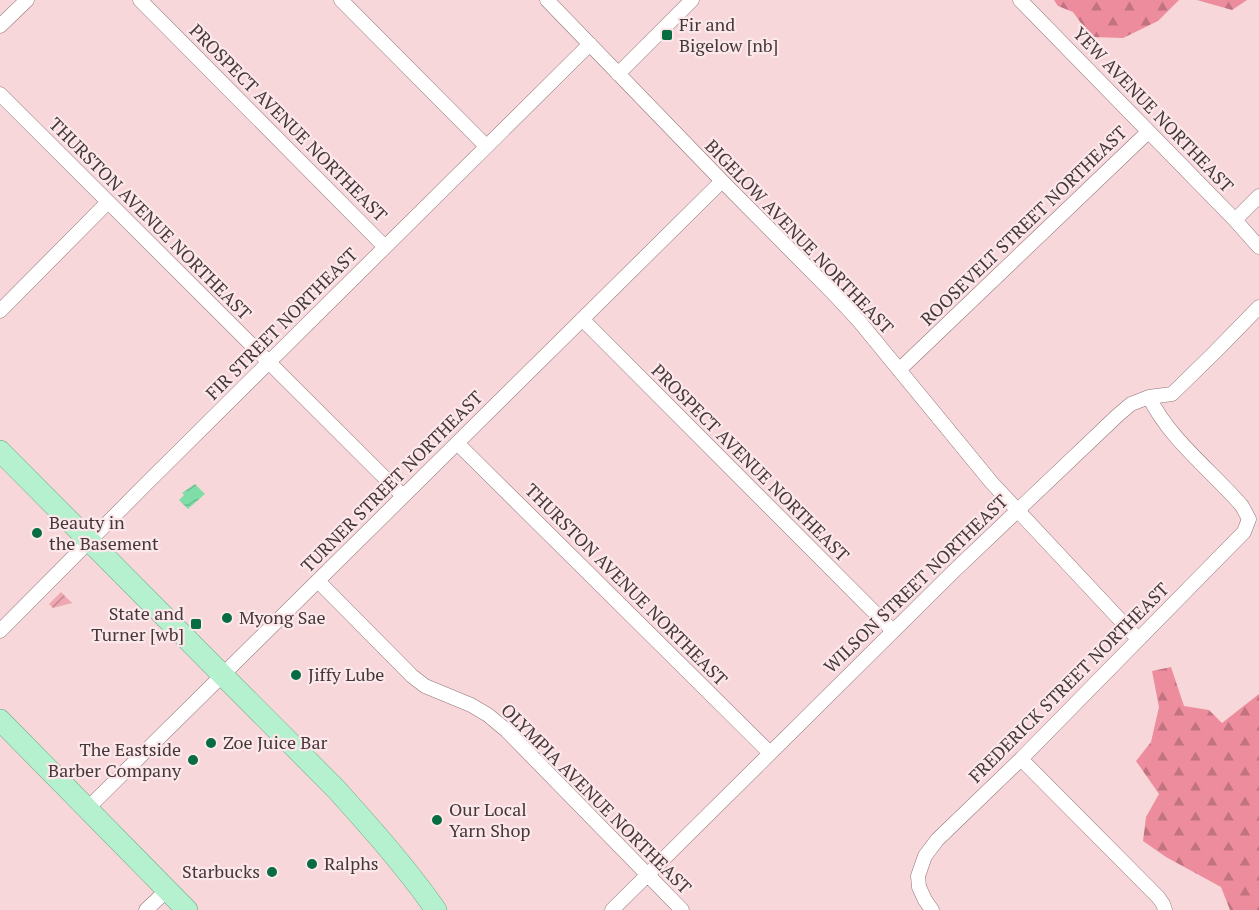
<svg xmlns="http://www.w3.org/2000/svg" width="1259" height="910" viewBox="0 0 1259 910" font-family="'PT Serif',serif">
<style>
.forest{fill:url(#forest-firs)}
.garden{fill:url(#garden-furrows)}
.water{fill:url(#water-waves)}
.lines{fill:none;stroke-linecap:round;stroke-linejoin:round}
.minor-casing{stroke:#917478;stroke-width:15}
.primary-casing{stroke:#6daa86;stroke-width:22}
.minor{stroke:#fff;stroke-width:14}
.primary{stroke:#b5f1cf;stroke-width:21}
.poi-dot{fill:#086c42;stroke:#fce8ea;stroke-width:2}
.labels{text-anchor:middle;stroke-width:4.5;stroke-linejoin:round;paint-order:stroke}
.poi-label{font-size:18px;fill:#45383a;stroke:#fce8ea;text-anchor:start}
.street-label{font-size:18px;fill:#45383a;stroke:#fce8ea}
</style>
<defs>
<pattern id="forest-firs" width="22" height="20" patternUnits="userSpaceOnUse" patternTransform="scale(1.5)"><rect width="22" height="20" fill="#ec8c9c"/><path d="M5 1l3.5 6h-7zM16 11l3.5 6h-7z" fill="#c17380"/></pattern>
<pattern id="garden-furrows" width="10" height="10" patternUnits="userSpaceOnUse" patternTransform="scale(1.5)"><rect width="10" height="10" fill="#efa7b1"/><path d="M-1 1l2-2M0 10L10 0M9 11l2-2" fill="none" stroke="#c38991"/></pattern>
<pattern id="water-waves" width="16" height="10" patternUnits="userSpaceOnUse" patternTransform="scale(1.5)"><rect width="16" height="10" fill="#7fdda8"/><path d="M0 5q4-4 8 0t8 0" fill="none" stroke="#6fbe91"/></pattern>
</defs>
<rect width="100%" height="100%" fill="#f8d7db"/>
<path class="forest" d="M1054,0H1179L1158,21L1123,38L1091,37L1073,12L1058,6Z
M1197,0H1247L1232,10Z
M1171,667L1184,706L1209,710L1222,723L1259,694V910H1230L1221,887L1166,857L1143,841L1146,817L1159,794L1136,761L1151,742L1159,707L1152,671Z"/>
<path class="garden" d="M61,592L72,603L53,608L49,604Z"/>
<path class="water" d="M195,484L205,494L188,509L179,500L184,495L182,493Z"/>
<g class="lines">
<g class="minor-casing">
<path id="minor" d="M140,0L385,247
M341,0L486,146
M547,0L722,181L833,293L859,321L992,483L1138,639
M1020,0L1235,220L1259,247
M0,26L27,0
M618,74L692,0
M0,94L403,496
M1235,220L1259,196
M0,311L108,202
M582,319L893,631
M899,370L1148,132
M457,443L770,753
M318,581L412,676L425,686L471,705L488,715L507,731L682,910
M0,631L148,482L590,44
M1021,759L1158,897L1163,904L1165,910
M88,808L722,181
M146,910L167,890
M612,910L955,570L1118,415L1131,404L1149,397L1172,394L1215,352L1259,307
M932,910L925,900L919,887L918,876L925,856L937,840L1021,759L1244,532L1249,519L1242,506C1211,470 1170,440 1149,397"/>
</g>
<g class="primary-casing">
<path id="primary" d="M0,451L336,789C371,828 406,867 436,910
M0,720L187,910"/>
</g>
<use href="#minor" class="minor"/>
<use href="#primary" class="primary"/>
</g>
<g class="poi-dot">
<rect x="661" y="29" width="12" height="12" rx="3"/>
<circle cx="37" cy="533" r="6"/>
<circle cx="227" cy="618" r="6"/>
<rect x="190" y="618" width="12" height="12" rx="3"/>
<circle cx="296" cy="675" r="6"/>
<circle cx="211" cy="743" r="6"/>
<circle cx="193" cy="760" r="6"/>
<circle cx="437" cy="820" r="6"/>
<circle cx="312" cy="864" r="6"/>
<circle cx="272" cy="872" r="6"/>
</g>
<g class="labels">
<g class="poi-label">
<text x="679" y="31">Fir and<tspan x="679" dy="21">Bigelow [nb]</tspan></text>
<text x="49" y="529">Beauty in<tspan x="49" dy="21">the Basement</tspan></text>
<text x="184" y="620" text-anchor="end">State and<tspan x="184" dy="21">Turner [wb]</tspan></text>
<text x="239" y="624">Myong Sae</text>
<text x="308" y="681">Jiffy Lube</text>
<text x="223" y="749">Zoe Juice Bar</text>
<text x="181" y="756" text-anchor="end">The Eastside<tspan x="181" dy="21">Barber Company</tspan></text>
<text x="449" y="816">Our Local<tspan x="449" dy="21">Yarn Shop</tspan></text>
<text x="324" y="870">Ralphs</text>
<text x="260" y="878" text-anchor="end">Starbucks</text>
</g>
<g class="street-label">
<text transform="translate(1153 110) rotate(46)" y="6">YEW AVENUE NORTHEAST</text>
<text transform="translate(288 123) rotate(45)" y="6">PROSPECT AVENUE NORTHEAST</text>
<text transform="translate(150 219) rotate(45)" y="6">THURSTON AVENUE NORTHEAST</text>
<text transform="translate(1024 226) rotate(-44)" y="6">ROOSEVELT STREET NORTHEAST</text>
<text transform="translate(799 237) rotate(46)" y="6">BIGELOW AVENUE NORTHEAST</text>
<text transform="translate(282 324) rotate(-45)" y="6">FIR STREET NORTHEAST</text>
<text transform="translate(750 463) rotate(45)" y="6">PROSPECT AVENUE NORTHEAST</text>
<text transform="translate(392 482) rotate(-45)" y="6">TURNER STREET NORTHEAST</text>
<text transform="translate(916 584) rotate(-44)" y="6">WILSON STREET NORTHEAST</text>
<text transform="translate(626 585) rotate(45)" y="6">THURSTON AVENUE NORTHEAST</text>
<text transform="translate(1069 683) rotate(-45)" y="6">FREDERICK STREET NORTHEAST</text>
<text transform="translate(596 799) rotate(45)" y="6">OLYMPIA AVENUE NORTHEAST</text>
</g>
</g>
</svg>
